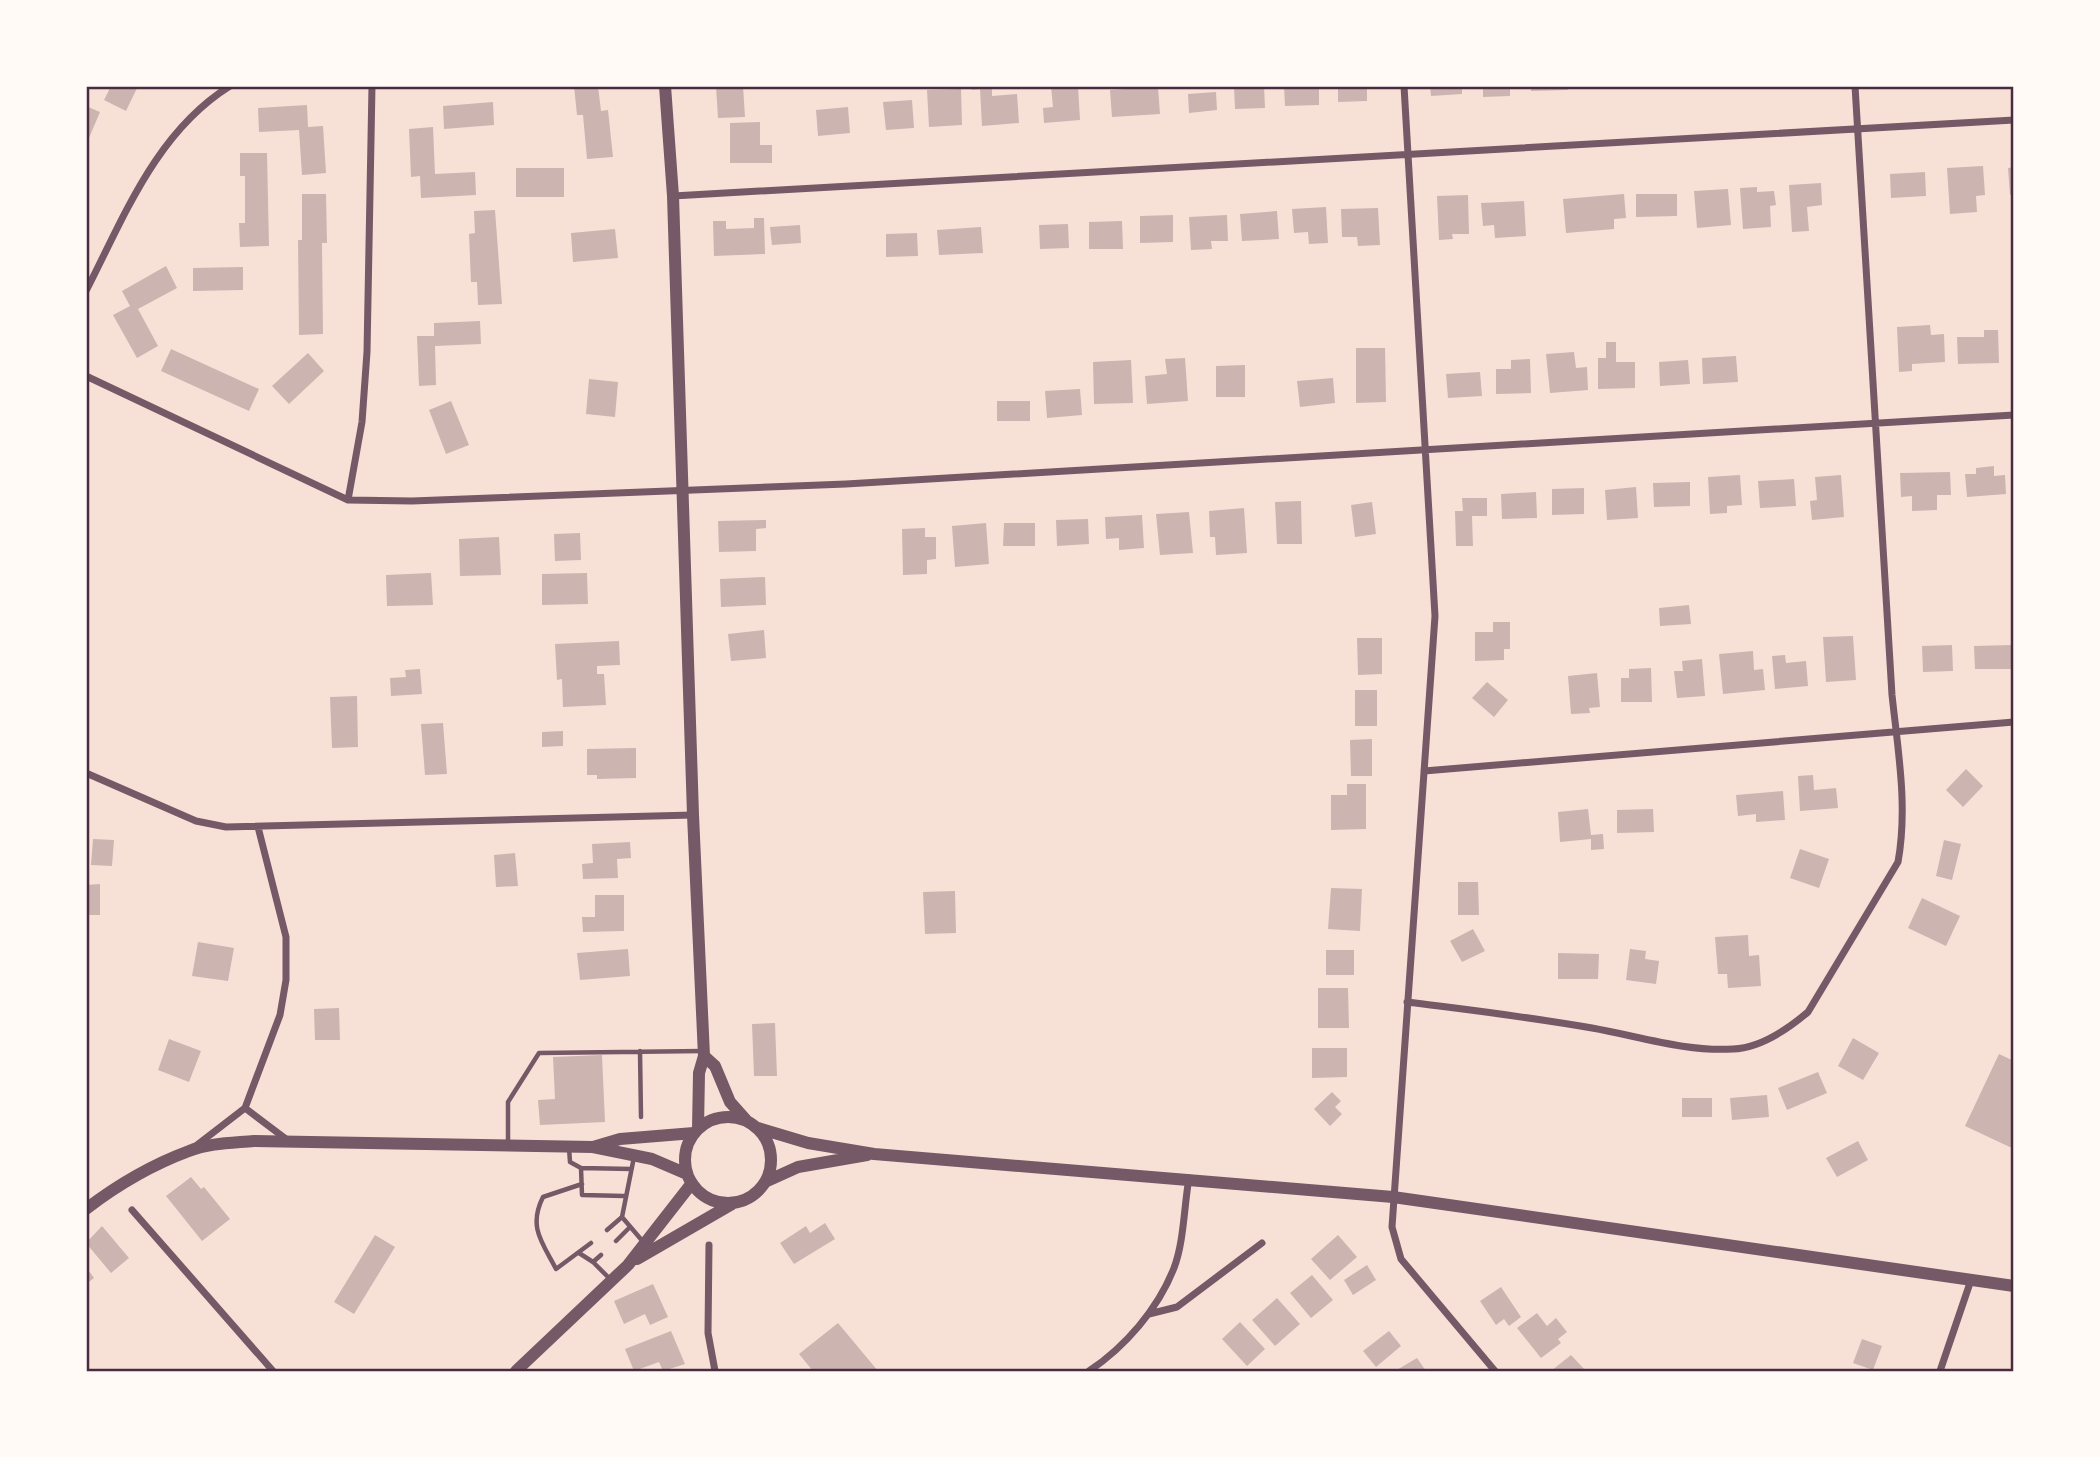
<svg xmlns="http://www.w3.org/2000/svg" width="2100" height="1457" viewBox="0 0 2100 1457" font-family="'Source Serif 4',serif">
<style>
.building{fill:#ccb4b1}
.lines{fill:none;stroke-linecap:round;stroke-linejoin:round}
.service{stroke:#755966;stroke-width:4.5}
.minor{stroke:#755966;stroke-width:7}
.tertiary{stroke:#755966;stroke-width:12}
.neatline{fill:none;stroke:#4a2c40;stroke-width:2.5}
</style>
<rect width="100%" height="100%" fill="#f7e1d7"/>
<path class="building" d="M111,86H138L126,111L104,100Z
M574,86H598L601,111L608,110L613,157L587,159L583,115H577Z
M716,86H743L745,117L718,118Z
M971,86H992V96L1017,94L1019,123L982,126L980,89L972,90Z
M1051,86H1078L1080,120L1044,123L1043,108L1053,107Z
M1234,86H1264L1265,108L1235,109Z
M1284,86H1319V105L1285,106Z
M1338,86H1367V101L1338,102Z
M1430,86H1462V94L1431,96Z
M1483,86H1510V96L1483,97Z
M1531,86H1568V90L1531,91Z
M1158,87L1160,114L1112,117L1110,90Z
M961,89L962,125L929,127L927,90Z
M1216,92L1217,110L1189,113L1188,94Z
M912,100L914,128L886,130L883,102Z
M493,102L494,125L444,129L443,106Z
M307,105L308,127L323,126L326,173L302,175L299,130L259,132L258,108Z
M86,106L100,112L86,145Z
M848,107L850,133L818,136L816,110Z
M760,122V145H772V163H730V123Z
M433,127L435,174L475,172L476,195L421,198L420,176L411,177L409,129Z
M240,153H267L269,246L240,247L239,223H245V176H240Z
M1983,166L1985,195L1976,196L1977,212L1950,214L1947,168Z
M2014,167V194L2010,195L2008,168Z
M516,168H564V197H516Z
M1925,172L1926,196L1891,198L1890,174Z
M1821,183L1822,205L1807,207L1809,231L1792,232L1789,185Z
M1757,187V192L1774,191L1776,205L1770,206L1771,227L1743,229L1740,188Z
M1728,189L1731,225L1697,228L1694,191Z
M302,194H326L327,243H322L323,334L299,335L298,240H302Z
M1624,194L1626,218L1614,219V229L1566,233L1563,199Z
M1636,194H1677V216L1636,217Z
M1468,195L1469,234H1452L1453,239L1439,240L1437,196Z
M1524,201L1526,236L1495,238L1494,225L1483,226L1481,203Z
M1326,207L1328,243L1309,244L1308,232L1294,233L1292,209Z
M1378,208L1380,245L1358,246L1357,237H1342L1341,209Z
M495,210L502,304L478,305L477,282H471L469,234L475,233L474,211Z
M1277,211L1279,239L1242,241L1240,214Z
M1173,215V242L1140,243V216Z
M1227,215L1228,241H1211L1212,249L1191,250L1189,217Z
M754,218H764L765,254L714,256L713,221H726V229L754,228Z
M1122,221L1123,249H1089V222Z
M1068,224L1069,248L1040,249L1039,225Z
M800,225L801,243L772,245L770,227Z
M981,227L983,253L939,255L937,230Z
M615,229L618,258L573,262L571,233Z
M917,233L918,256L886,257V234Z
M166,266L177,288L138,309L158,346L137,358L113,315L130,306L122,291Z
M243,267V290L193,291V268Z
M480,321L481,344L435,346L436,385L419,386L417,336H434V323Z
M1930,325L1931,335L1944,334L1945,362L1912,364V371L1899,372L1897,327Z
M1984,330H1998L1999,363L1958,364L1957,337H1984Z
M1606,342H1616V362H1635V388L1598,389V358H1606Z
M1356,348H1385L1386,402L1356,403Z
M171,349L259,389L249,411L161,371Z
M1574,352L1576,368L1587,367L1588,390L1550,393L1546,354Z
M308,353L324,371L289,404L272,386Z
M1736,356L1738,382L1703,384L1702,358Z
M1185,358L1188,401L1147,404L1145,376L1167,374L1165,359Z
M1530,359L1531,393L1496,394V369H1511V360Z
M1131,360L1133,403L1094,404L1093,362Z
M1688,360L1690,384L1660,386L1659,362Z
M1245,365V397H1216V366Z
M1480,372L1482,396L1448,398L1446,374Z
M1333,378L1335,403L1300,407L1297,381Z
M589,379L618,382L615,417L586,414Z
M1080,389L1082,415L1047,418L1045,391Z
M451,401L469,445L446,454L429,410Z
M997,401H1030V421H997Z
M1994,466V476L2005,475L2006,494L1967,497L1965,474H1976V468Z
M1950,472L1951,495H1937V510L1912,511V496L1901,497L1900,473Z
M1740,475L1742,505L1727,506V513L1710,514L1708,477Z
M1841,475L1844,517L1812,520L1810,501L1817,500L1815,477Z
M1794,479L1796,506L1760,508L1758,481Z
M1690,482V506L1654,507L1653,483Z
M1636,487L1638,518L1607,520L1605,490Z
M1584,488V514L1552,515V489Z
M1536,492L1537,518L1502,519L1501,494Z
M1462,498H1487V516H1472L1473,546H1456L1455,511H1463Z
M1301,501L1302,544H1277L1275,502Z
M1372,502L1376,534L1355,537L1351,505Z
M1244,508L1247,553L1216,555L1215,537H1210L1209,511Z
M1189,512L1193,553L1160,555L1156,514Z
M1142,515L1144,548L1119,550V538L1106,539L1105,517Z
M1088,519L1089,544L1057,546L1056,520Z
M766,520V528L756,529V551L719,552L718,521Z
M986,523L989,564L955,567L952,526Z
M1004,523H1035V546H1003Z
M925,528V537H936V559L927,560V574L903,575L902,529Z
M580,533L581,560L555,561L554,534Z
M499,537L501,575L460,576L459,539Z
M431,573L433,605L387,606L386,575Z
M587,573L588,604L542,605V574Z
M765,577L766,605L721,607L720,579Z
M1689,605L1691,624L1660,626L1659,608Z
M1493,622H1510V649H1504V660L1475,661V632H1493Z
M764,630L766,658L731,661L728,634Z
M1853,636L1856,680L1826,682L1823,637Z
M1357,638H1382V674L1358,675Z
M619,641L620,665L597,666V674H604L606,705L563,707L562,679L557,680L555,644Z
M1952,645L1953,671L1923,672L1922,646Z
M2012,645L2013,669H1975L1974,646Z
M1753,651L1754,670L1763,669L1765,690L1723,694L1719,654Z
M1785,655L1786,663L1806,661L1808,686L1775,689L1772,656Z
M1702,659L1705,696L1677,698L1674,671H1683L1682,661Z
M1651,668L1652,702H1621V678H1629V669Z
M420,669L422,694L391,696L390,678L406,677L405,670Z
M1597,673L1600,707L1589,708L1590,713L1571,714L1568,676Z
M1487,682L1508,700L1494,717L1472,698Z
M1355,690H1377V726H1355Z
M357,696L358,747L332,748L330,697Z
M443,723L447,774L425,775L421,724Z
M563,731V746L542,747V732Z
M1372,739V776H1351L1350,740Z
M636,748V778L597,779V775H587V749Z
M1966,769L1983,786L1963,807L1946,790Z
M1813,775L1814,790L1836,788L1838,808L1800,811L1798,776Z
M1347,784H1366V829L1331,830V795H1347Z
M1783,791L1785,820L1756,822V814L1738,816L1736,795Z
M1588,809L1591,835L1603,834L1604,849L1591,850V839L1560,842L1558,812Z
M1653,809L1654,832L1617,833V810Z
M93,839L114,840L112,866L91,865Z
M1944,840L1961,844L1952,880L1936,876Z
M630,842L631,858L617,859L618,878L583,879L582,864L593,863L592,844Z
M1800,849L1829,859L1819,888L1790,878Z
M515,853L518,886L496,887L494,855Z
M1458,882H1478L1479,915H1458Z
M100,884V915H86V885Z
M1331,888L1362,889L1360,931L1328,929Z
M955,891L956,933L925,934L923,892Z
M595,895H624V931L583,932L582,917H595Z
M1922,898L1960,916L1946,946L1908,928Z
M1473,929L1485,951L1462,962L1450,941Z
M1748,935L1749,956L1759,955L1761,986L1728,988L1727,974H1718L1715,937Z
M198,942L234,948L228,981L192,976Z
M628,949L630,976L580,980L577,953Z
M1630,949L1646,951L1645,959L1659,961L1656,984L1626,980Z
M1326,950H1354V975H1326Z
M1558,953L1599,954L1598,979H1558Z
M1318,988H1348L1349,1028H1318Z
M339,1008L340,1040H315L314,1009Z
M775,1023L777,1076H754L752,1024Z
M1853,1038L1879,1053L1863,1080L1838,1066Z
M169,1039L201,1051L189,1082L158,1070Z
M1312,1048H1347V1077L1312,1078Z
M1999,1054L2014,1061V1149L1965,1126Z
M602,1055L605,1122L540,1125L538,1100L555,1099L553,1057Z
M1818,1072L1827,1093L1787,1110L1778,1088Z
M1332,1092L1341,1101L1335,1107L1342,1114L1330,1126L1314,1109Z
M1767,1095L1769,1117L1732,1120L1730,1098Z
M1682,1098H1712V1117H1682Z
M1858,1141L1868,1160L1837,1177L1826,1158Z
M191,1177L201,1189L204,1187L230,1219L202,1241L166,1196Z
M825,1223L835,1239L794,1264L780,1243L806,1226L810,1233Z
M102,1226L129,1258L111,1273L86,1243Z
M375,1235L395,1247L354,1314L334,1302Z
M1338,1235L1357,1257L1330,1280L1311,1259Z
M1367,1265L1376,1280L1353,1295L1344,1280Z
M86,1267L94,1278L86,1284Z
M1312,1275L1333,1300L1311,1318L1290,1293Z
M653,1284L668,1317L650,1325L645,1314L624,1324L614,1301Z
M1501,1287L1521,1317L1509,1326L1504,1319L1496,1325L1480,1301Z
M1277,1298L1300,1324L1275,1346L1252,1320Z
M1537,1313L1547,1326L1556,1318L1567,1332L1558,1339L1561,1343L1541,1358L1517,1328Z
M1240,1322L1265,1349L1247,1366L1222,1339Z
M838,1323L878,1371H813L799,1354Z
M671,1331L685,1364L663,1371L659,1362L634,1371L625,1349Z
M1389,1331L1401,1346L1376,1367L1363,1351Z
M1862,1339L1882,1346L1873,1370L1853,1363Z
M1571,1355L1586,1371H1551Z
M1417,1358L1426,1371H1395Z"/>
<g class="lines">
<path class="service" d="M640,1051L641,1117
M508,1144V1102L539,1053L703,1051
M569,1148L570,1162L581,1168
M634,1157L622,1217L645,1244
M582,1184L543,1197C528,1227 542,1242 556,1269L591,1243
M624,1196L582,1195L581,1168L631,1169
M607,1230L622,1217
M616,1241L630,1227
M579,1253L593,1262L601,1255
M593,1262L610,1279"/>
<path class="minor" d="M1404,86L1435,616L1392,1227L1401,1259L1495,1371
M673,196L2014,120
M86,291C124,217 156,132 230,86
M86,376L348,500L412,501L846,484L2014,415
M348,500L362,422L367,352L372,86
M1424,771L2014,722
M86,773L196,821L226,827L693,815
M1407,1002C1469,1010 1530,1017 1592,1028C1638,1036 1686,1052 1733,1049C1761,1048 1788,1029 1808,1012L1898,862C1908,807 1898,751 1892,695L1855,86
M245,1108L286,1139
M197,1145L245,1108L280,1015L286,980V937L258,827
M132,1210L273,1371
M709,1245L708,1333L715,1371
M1149,1314L1177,1307L1262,1243
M1089,1371C1125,1347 1158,1309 1174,1268C1184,1242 1184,1206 1189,1178
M1940,1371L1971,1280"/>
<path class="tertiary" d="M665,86L673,196L693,815L704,1056L699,1073L698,1129
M704,1056L715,1066L730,1102L746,1120
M685 1160a43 43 0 1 1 86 0a43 43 0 1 1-86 0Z
M758,1128L808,1143L874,1154L1393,1197L2014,1286
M593,1147L652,1159L687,1174
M767,1181L798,1167L867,1155
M86,1209C116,1186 154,1164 189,1151C209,1143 233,1143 254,1141L593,1147L620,1139L694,1133
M637,1259L732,1204
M516,1371L628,1265L692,1183"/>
</g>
<rect width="2100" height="1457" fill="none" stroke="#fffaf5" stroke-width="175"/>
<rect x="88" y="88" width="1924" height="1282" class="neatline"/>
</svg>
